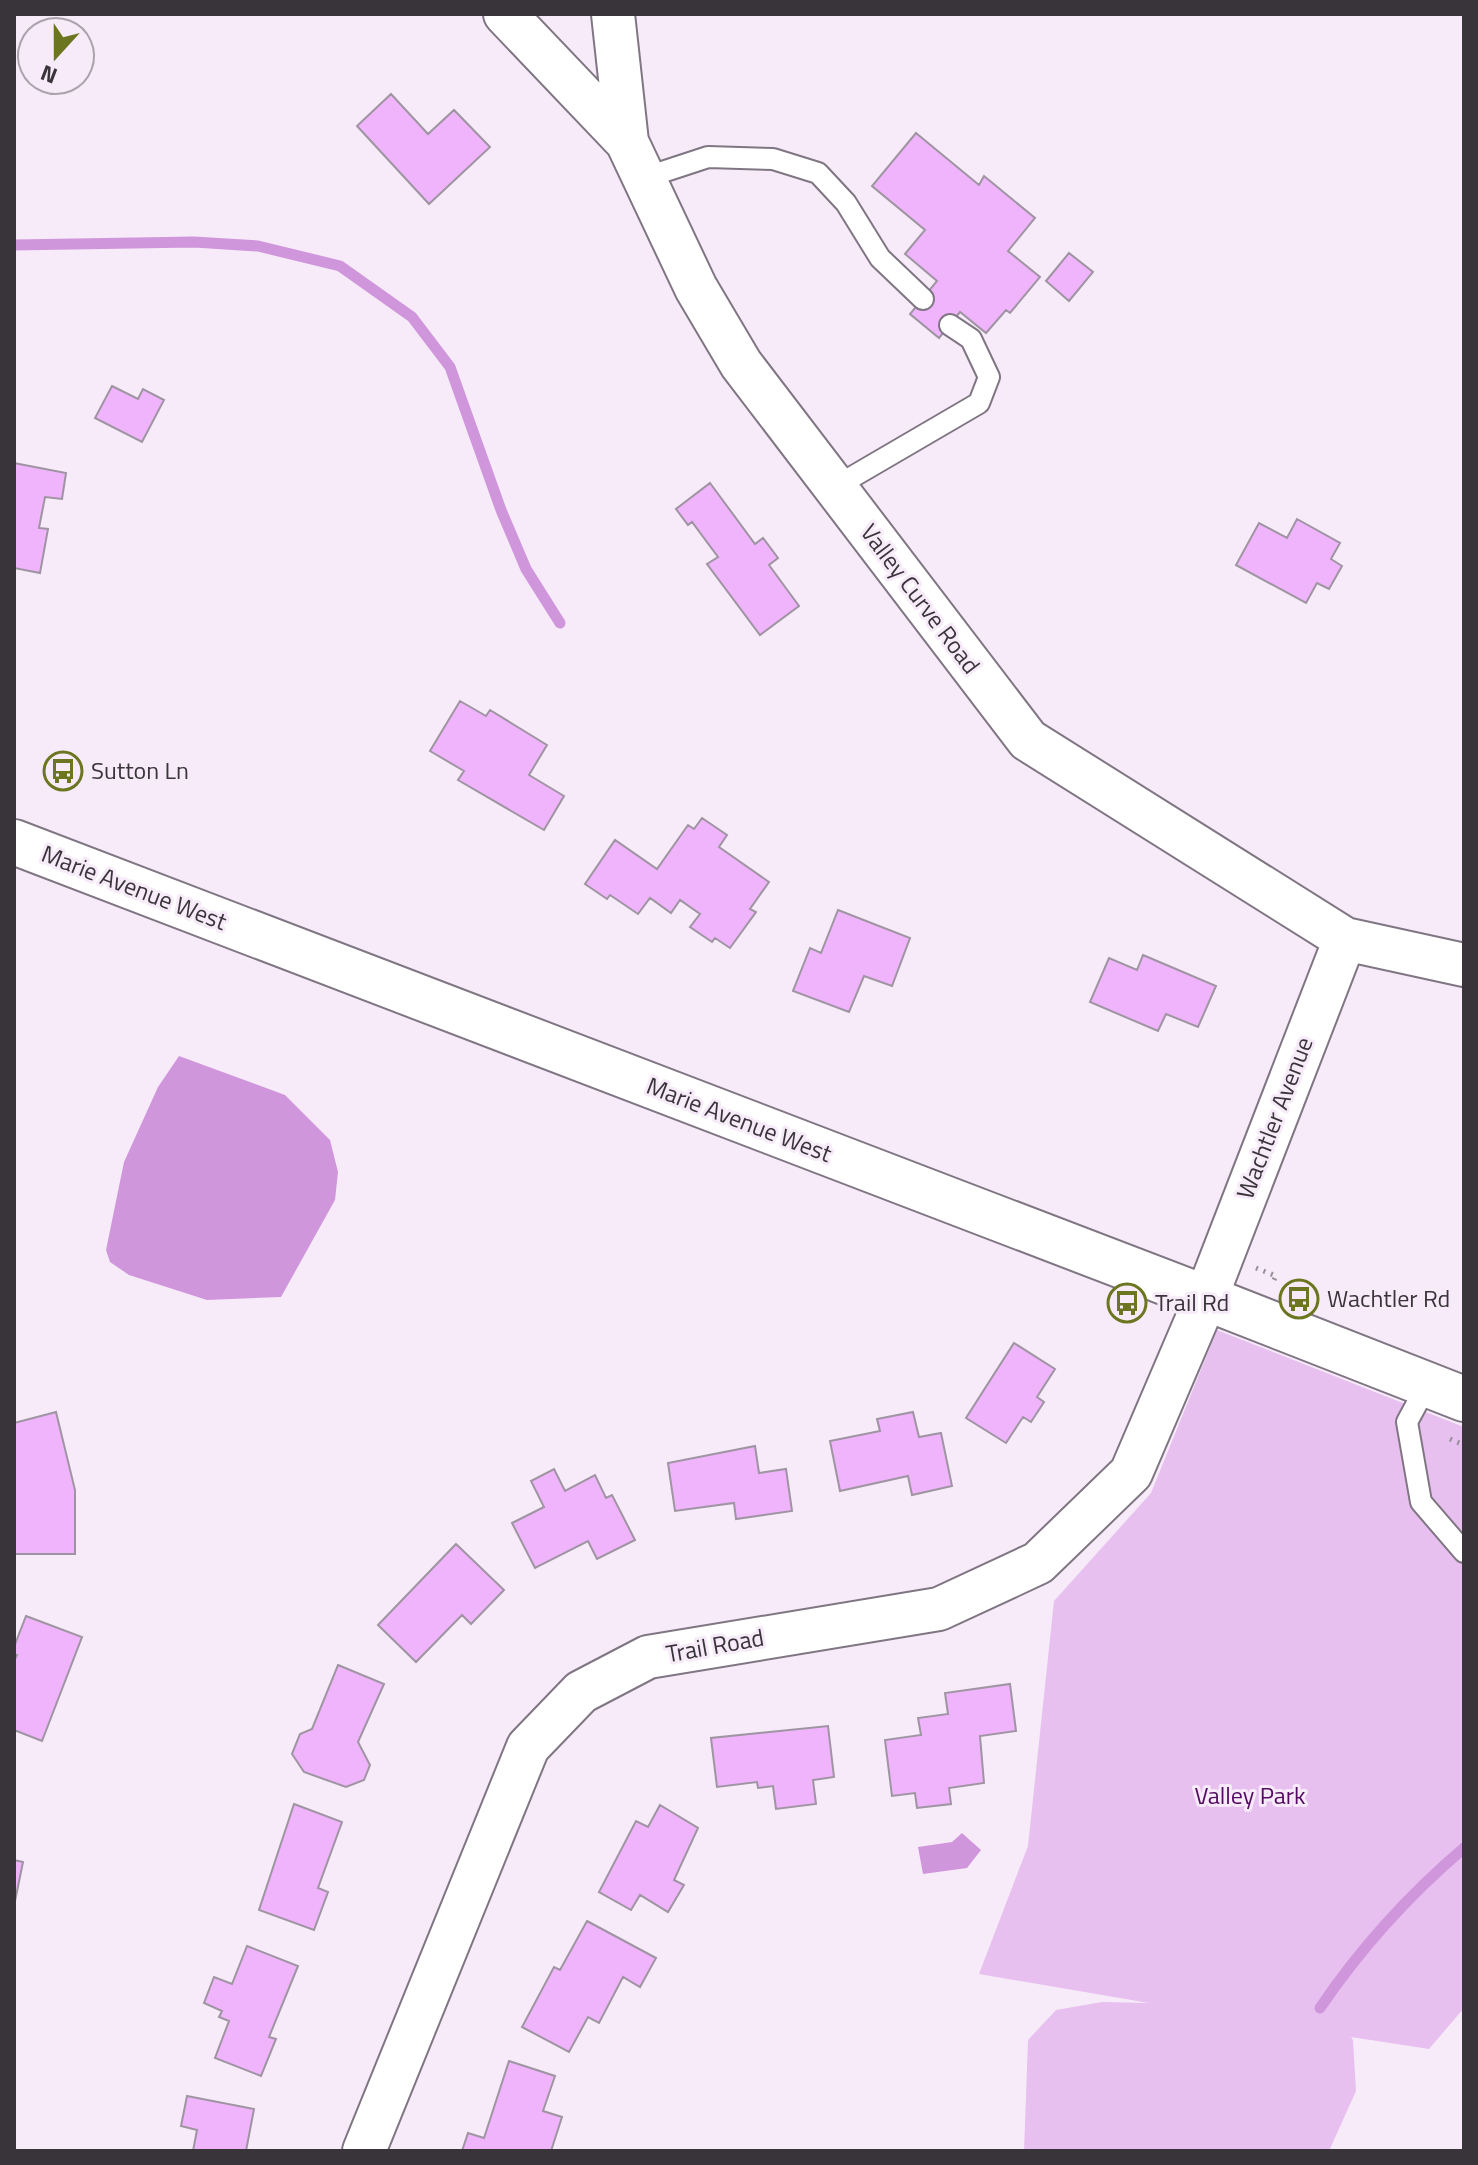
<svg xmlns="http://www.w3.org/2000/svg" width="1478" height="2165" viewBox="0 0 1478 2165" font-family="'Titillium Web',sans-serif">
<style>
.green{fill:#e7c0f0}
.water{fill:#d096dc}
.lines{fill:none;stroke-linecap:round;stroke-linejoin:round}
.stream{stroke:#d096dc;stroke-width:11}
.building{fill:#efb4fc;stroke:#9f94a1;stroke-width:2}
.lane-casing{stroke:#807683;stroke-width:24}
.street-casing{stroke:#807683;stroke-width:46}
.secondary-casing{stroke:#807683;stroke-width:48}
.path{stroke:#978f99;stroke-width:5;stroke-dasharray:2 6;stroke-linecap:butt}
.lane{stroke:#fff;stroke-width:20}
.street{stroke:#fff;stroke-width:42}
.secondary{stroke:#fff;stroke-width:44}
.labels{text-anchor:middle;stroke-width:6;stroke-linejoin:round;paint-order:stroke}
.street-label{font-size:24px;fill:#39343a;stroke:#f7ebf9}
.poi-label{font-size:24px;fill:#39343a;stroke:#f7ebf9;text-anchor:start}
.park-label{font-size:24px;fill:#540a62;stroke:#f7ebf9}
</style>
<rect width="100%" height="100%" fill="#f7ebf9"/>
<path class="green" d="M1217,1330L1464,1427V2008L1429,2049L1351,2037L1353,2040L1356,2091L1329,2151H1024L1028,2040L1056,2010L1102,2002L1149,2003L979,1974L1028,1846L1054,1601L1151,1493Z"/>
<path class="water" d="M179,1056L285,1095L330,1140L338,1172L335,1200L281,1297L207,1300L129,1275L110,1262L106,1250L124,1162L158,1087Z
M962,1833L981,1850L967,1868L923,1874L918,1847L952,1842Z"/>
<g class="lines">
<path class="stream" d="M14,245L194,242L258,246L340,266L412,317L450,367L501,510L526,569L560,623
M1320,2008C1360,1949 1410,1894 1464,1848"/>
</g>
<path class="building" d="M391,94L428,134L454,110L490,147L429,204L357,126Z
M916,133L979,185L984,176L1035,218L1008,251L1040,277L1010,313L1006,310L986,333L960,312L939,338L910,314L937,281L905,254L925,230L872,186Z
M1069,253L1093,272L1069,301L1046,281Z
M112,386L138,399L143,389L164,400L142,442L95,418Z
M14,463L66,473L62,499L45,497L39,528L48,529L40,573L14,568Z
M710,483L755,544L763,538L778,558L769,565L799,606L760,635L707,564L718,557L692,522L688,525L676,509Z
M1297,519L1340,543L1331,559L1342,566L1329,589L1317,583L1306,603L1236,565L1259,523L1287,538Z
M460,701L486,716L490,710L547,745L529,775L564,796L544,830L458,780L464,771L430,751Z
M702,818L727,835L719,847L769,882L750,909L756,912L730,948L715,938L712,942L690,927L700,914L680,900L671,913L650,898L638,914L610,895L607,899L585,884L615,840L657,869L688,825L694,829Z
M838,910L910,938L892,986L864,976L849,1012L793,991L810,948L821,953Z
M1143,955L1216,986L1198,1027L1166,1014L1158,1031L1090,1002L1109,958L1137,970Z
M1014,1343L1055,1369L1037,1397L1044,1402L1031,1422L1023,1417L1006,1443L966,1418Z
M56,1412L75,1490V1554H15L14,1423Z
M913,1412L919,1437L941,1433L952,1486L912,1495L908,1476L840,1491L830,1441L880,1431L877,1419Z
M755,1446L759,1473L786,1469L792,1511L736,1519L734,1503L675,1511L668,1463Z
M554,1469L565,1491L595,1475L606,1498L612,1495L635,1540L597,1559L588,1541L535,1568L512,1523L544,1507L531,1481Z
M456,1544L504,1590L471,1624L462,1615L416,1662L378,1625Z
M26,1616L82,1637L42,1741L14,1730V1661L17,1655L14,1654V1647Z
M338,1665L384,1684L358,1742L370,1765L364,1780L346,1787L304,1772L292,1754L300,1734L312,1729Z
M1010,1684L1016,1731L980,1736L984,1783L949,1788L951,1804L917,1808L915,1793L892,1796L885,1740L921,1735L918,1718L948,1714L945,1693Z
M828,1726L834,1777L813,1780L816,1804L776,1809L773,1786L758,1788L757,1782L717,1787L711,1738Z
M294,1804L342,1822L318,1888L328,1892L314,1930L259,1910Z
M660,1805L698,1828L674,1880L684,1885L668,1912L640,1895L631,1910L599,1892L636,1821L648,1827Z
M14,1860L23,1862L14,1906Z
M587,1921L656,1958L640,1987L623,1977L599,2023L588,2017L569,2052L522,2027L554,1967L560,1970Z
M247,1946L298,1966L269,2037L276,2039L261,2076L215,2058L229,2021L219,2017L222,2011L204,2003L214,1977L232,1984Z
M509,2061L555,2076L543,2111L562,2117L551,2151H462L468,2133L484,2138Z
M187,2096L254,2109L246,2151H193L197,2130L181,2126Z"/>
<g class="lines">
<g class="lane-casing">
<path id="lane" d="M644,178L708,157L773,159L818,173L846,203L880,258L923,299
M835,487L979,403L989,377L971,339L950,325
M1427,1385L1407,1422L1421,1502L1464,1552"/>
</g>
<g class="street-casing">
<path id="street" d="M505,14L627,142
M613,14L627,142L696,288L741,364L1028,740L1345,939L1464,965
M364,2151L528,1747L581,1692L648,1657L939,1609L1038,1563L1131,1473L1206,1298L1345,939"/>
</g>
<g class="secondary-casing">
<path id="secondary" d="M14,842L1206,1298L1464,1399"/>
</g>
<path class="path" d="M1256,1268L1276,1276L1272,1284
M1450,1439L1464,1445"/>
<use href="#lane" class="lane"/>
<use href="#street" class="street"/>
<use href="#secondary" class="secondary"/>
</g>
<defs>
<g id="bus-ring" transform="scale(2)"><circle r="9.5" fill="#f7ebf9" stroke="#6c7620" stroke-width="1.5"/><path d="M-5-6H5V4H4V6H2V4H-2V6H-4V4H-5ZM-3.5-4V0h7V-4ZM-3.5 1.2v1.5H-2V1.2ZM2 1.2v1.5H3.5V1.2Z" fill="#6c7620"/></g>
</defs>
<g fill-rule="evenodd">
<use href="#bus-ring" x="63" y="771"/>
<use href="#bus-ring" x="1299" y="1299"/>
<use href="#bus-ring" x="1127" y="1303"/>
</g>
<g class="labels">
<g class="street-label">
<text transform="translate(920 599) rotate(53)" y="8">Valley Curve Road</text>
<text transform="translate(134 888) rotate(21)" y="8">Marie Avenue West</text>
<text transform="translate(1275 1118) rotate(-69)" y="8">Wachtler Avenue</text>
<text transform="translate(739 1120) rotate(21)" y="8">Marie Avenue West</text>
<text transform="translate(715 1646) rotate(-10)" y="8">Trail Road</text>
</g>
<g class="poi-label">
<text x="91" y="779">Sutton Ln</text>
<text x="1327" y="1307">Wachtler Rd</text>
<text x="1155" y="1311">Trail Rd</text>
</g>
<g class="park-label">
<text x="1250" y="1804">Valley Park</text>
</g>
</g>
<rect width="1478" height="2165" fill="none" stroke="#39343a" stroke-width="32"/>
<g transform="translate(56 56) rotate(201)"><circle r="38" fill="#f7ebf9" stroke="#aba2ad" stroke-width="2"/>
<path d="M0-6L14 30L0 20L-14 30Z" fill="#6c7620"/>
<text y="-12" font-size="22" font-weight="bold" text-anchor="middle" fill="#39343a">N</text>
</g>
</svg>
